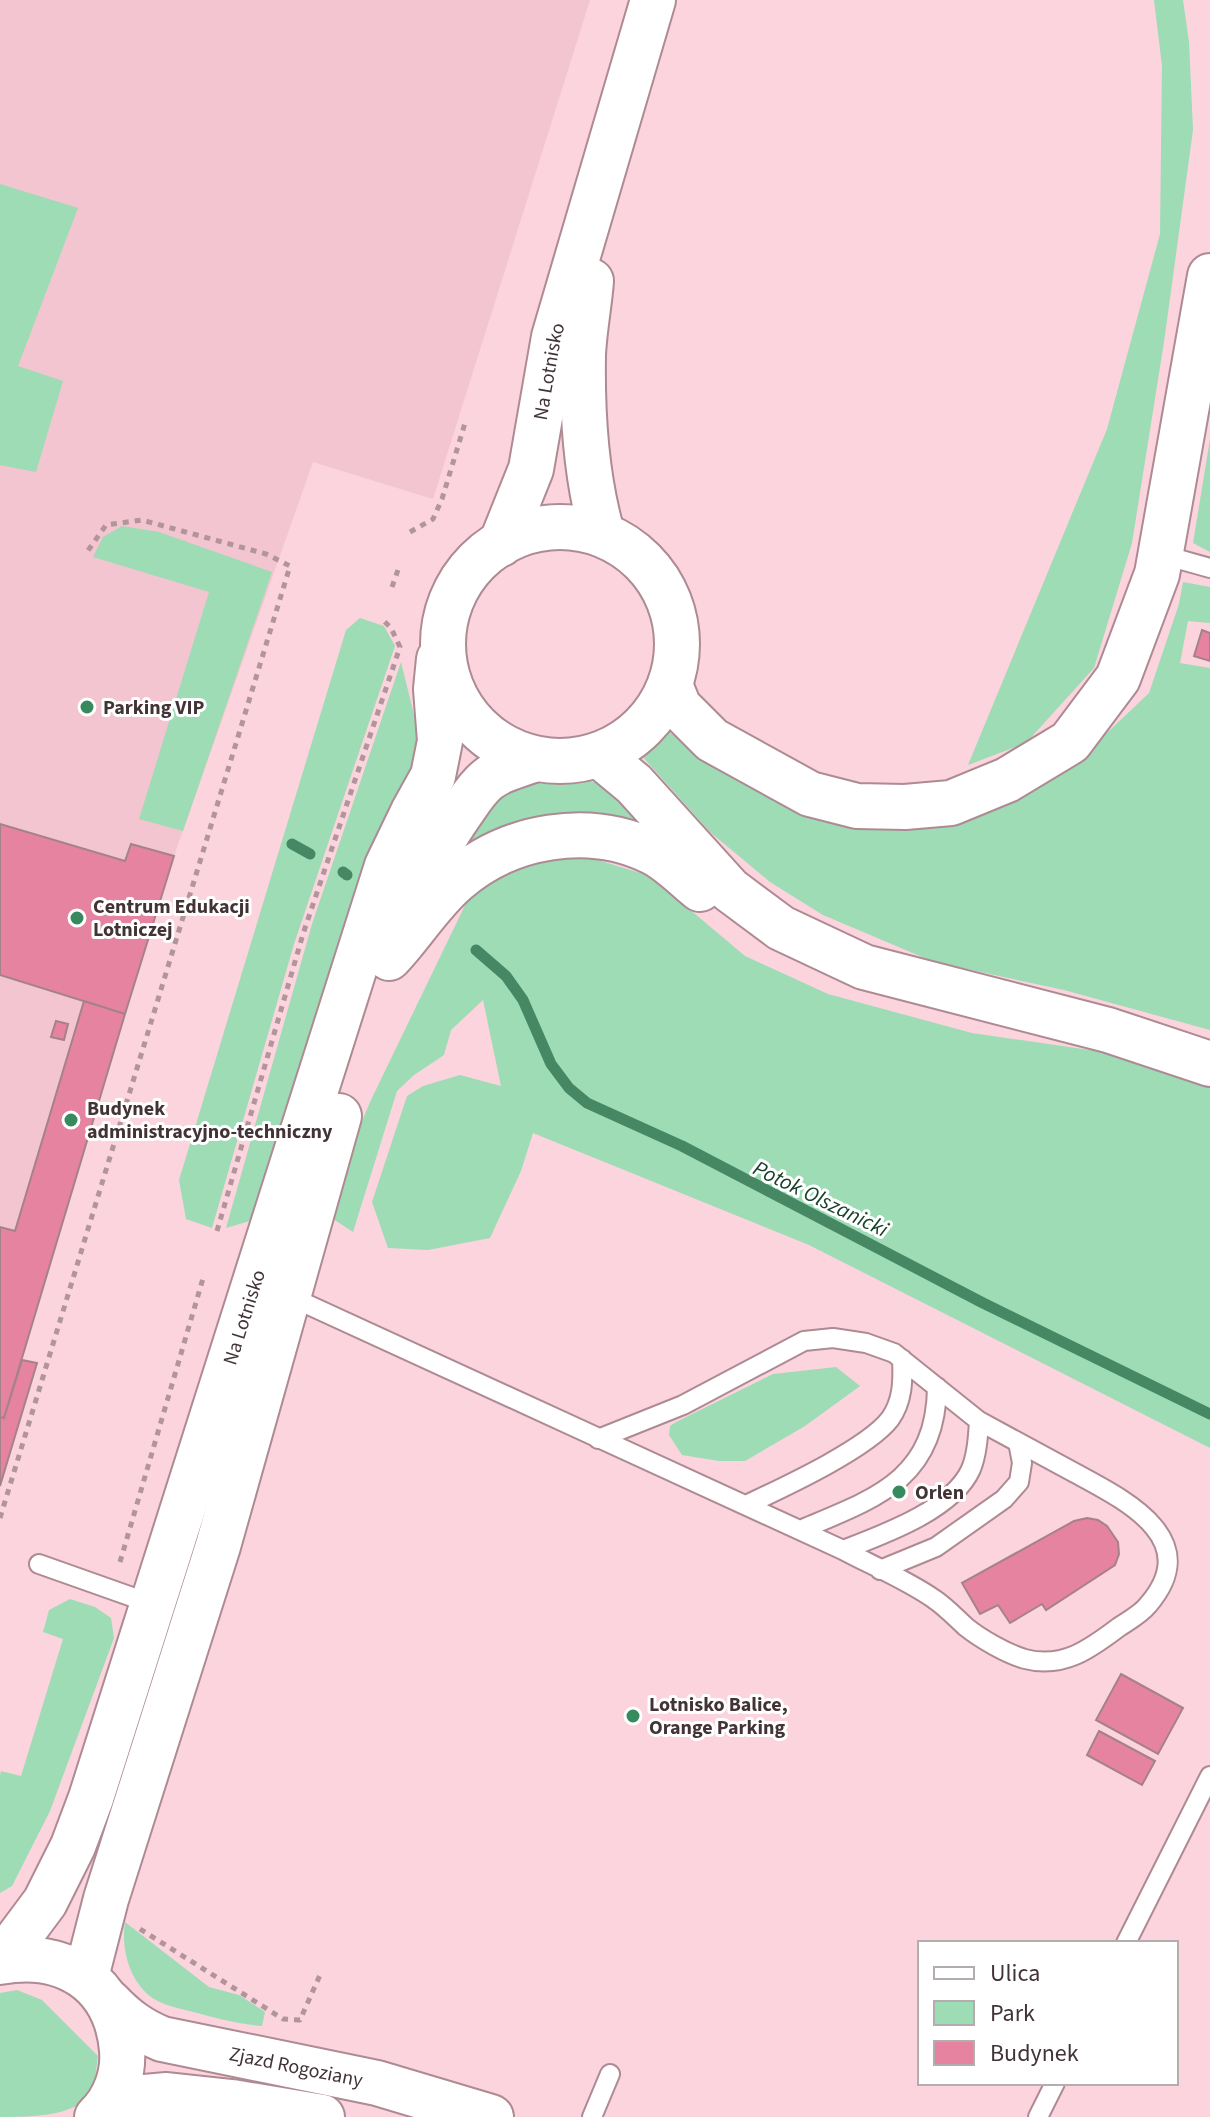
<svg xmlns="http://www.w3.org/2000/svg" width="1210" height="2117" viewBox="0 0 1210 2117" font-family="'Source Sans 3',sans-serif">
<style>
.built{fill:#f2c5d0}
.green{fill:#9ddcb5}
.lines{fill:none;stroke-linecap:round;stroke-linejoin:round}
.stream{stroke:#478864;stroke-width:11}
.building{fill:#e683a0;stroke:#a5828b;stroke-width:2}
.service-casing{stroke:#ae8a93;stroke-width:22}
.secondary-casing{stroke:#ae8a93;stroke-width:48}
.motorway-casing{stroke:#ae8a93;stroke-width:48}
.path{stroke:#b2949b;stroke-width:5;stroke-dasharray:6 6;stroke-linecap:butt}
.service{stroke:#fff;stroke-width:18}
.secondary{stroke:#fff;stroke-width:44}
.motorway{stroke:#fff;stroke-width:44}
.poi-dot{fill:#368a5d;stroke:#fff;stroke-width:3}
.labels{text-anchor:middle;stroke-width:6;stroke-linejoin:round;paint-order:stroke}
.street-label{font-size:20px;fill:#423336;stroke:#fff}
.poi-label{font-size:20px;font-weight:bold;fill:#423336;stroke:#fff;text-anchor:start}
.water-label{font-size:22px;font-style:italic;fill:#17412a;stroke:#fff}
</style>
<rect width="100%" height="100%" fill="#fbd4dd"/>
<path class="built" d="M0,0H590L433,499L313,462L174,856L125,1014L22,1359L37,1363L0,1486Z"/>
<path class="green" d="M1154,0H1183L1189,42L1193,130L1164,342L1132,543L1094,668L1026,743L968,765L1107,429L1160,234L1162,66Z
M0,184L78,208L18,366L63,381L36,472L0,465Z
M1210,439V552L1193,543Z
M122,526L159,532L272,572L183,831L139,819L209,592L93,557L103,537Z
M1183,582L1210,587V623L1188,621L1180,663L1210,668V1030L1064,990L934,962L823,915L770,882L710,832L641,755L667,731L754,788L829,816L1072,766L1149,693L1179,604Z
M360,618L384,626L395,646L294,944L212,1228L186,1219L179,1180L346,630Z
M401,662L421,743L372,858L320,1003L260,1218L226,1228L312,924Z
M549,775C606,780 610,785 648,827L459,862L478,807L513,783Z
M575,853L650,876L745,956L828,994L972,1033L1124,1055L1210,1082V1448L809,1245L533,1133L521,1171L490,1238L428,1250L388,1248L372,1202L407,1096L423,1086L460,1075L501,1086L483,1000L451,1030L444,1055L414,1075L397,1091L353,1232L324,1213L370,1102L469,897L510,863Z
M836,1367L860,1386L805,1426L745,1461H719L682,1455L669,1435L670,1426L676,1422L773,1374Z
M70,1599L95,1607L111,1618L114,1638L50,1811L12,1886L0,1893V1775L1,1771L21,1776L63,1639L43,1632L49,1610Z
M125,1922L209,1987L239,1995L265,2012L262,2026C240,2024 223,2020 201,2014C186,2010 168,2007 154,1999C129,1982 121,1949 125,1922Z
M17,1990L42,2000L98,2056C96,2067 96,2084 90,2094C75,2117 27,2117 0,2117V1993Z"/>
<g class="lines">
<path class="stream" d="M292,844L310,854
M343,872L347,875
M476,950L506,976L523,1000L551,1064L569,1088L587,1103L682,1146L983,1303L1210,1414"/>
</g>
<path class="building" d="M1202,630L1210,633V661L1194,656Z
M0,824L125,861L131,844L174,856L125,1014L0,975Z
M84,1001L125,1014L4,1418L0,1417V1227L15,1231Z
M56,1021L68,1024L64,1040L51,1037Z
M22,1360L37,1363L0,1486V1417L4,1418Z
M1087,1518L1098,1520L1107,1526L1118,1542L1119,1554L1115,1565L1046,1610L1042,1604L1010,1623L998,1605L980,1614L962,1583L1074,1521Z
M1121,1674L1183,1708L1158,1754L1096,1720Z
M1099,1731L1155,1761L1142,1785L1087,1755Z"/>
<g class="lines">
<g class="service-casing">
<path id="service" d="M1160,554L1210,568
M289,1296C473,1382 659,1464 843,1550C882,1535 953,1510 971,1469C977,1454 978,1437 979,1421L894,1353L866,1343L833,1338L804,1341L683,1405L598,1439
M746,1505C782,1488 867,1449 890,1419C903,1401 903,1380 902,1359
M800,1530C874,1499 936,1480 937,1387
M843,1550C873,1566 907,1580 934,1599C946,1607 956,1618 966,1627C981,1639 1007,1654 1025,1659C1063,1669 1090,1649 1119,1627C1128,1621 1141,1614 1148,1605C1205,1539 1125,1500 1075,1473C1043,1456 1011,1438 979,1421
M39,1564L152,1604
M880,1570L936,1547L1004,1499L1019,1482L1022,1463L1018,1442
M1126,1943L1210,1776
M592,2117L610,2074
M1038,2117L1055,2083"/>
</g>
<g class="secondary-casing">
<g id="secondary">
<path d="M591,281C589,306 584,331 583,355C582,413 586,477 602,533"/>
<circle cx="560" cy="644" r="117"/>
<path id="s1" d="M501,544L531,469L554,337L653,0"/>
<path d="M393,948C411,900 431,856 460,814C468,803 476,789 487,780C500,769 517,766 533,760"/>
<path id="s2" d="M1,1961L45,1902L73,1846L91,1798L387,866L413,812L433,776L440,741L436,689L439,659"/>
<path d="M0,1962C64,1950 116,1982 122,2050C124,2074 115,2100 97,2117"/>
<path d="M86,1977L106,1899L218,1546L339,1116"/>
<path id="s3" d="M109,2002C125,2019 140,2030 162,2039L377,2083L491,2117"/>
<path d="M111,2100L167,2095L232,2102L322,2117"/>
</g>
</g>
<g class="motorway-casing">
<path id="motorway" d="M670,685L679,707L712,740L810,794L857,806L905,807L951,803L1007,780L1070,742L1118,678L1157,574L1210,276
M599,755L634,784L730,890L781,928L864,967L1108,1030L1210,1064
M389,958C413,933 430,903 457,880C509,835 589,821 652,852C669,860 685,877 700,889"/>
</g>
<path class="path" d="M410,532L433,519L442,499L465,423
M392,587L399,567
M217,1231L303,934L400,647L391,628L381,618
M0,1518L290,566L266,554L142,520L106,525L87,552
M120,1562L204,1275
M140,1929L283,2019L300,2020L320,1975"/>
<use href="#service" class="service"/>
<use href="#secondary" class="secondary"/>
<use href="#motorway" class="motorway"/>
</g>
<g class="poi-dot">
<circle cx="87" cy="707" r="8"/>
<circle cx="77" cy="918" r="8"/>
<circle cx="71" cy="1120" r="8"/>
<circle cx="899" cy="1492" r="8"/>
<circle cx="633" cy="1716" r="8"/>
</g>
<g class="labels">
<g class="street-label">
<text dy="7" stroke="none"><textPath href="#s1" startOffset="180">Na Lotnisko</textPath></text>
<text dy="7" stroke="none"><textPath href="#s2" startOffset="692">Na Lotnisko</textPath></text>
<text dy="7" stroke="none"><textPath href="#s3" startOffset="202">Zjazd Rogoziany</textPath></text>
</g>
<g class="poi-label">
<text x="103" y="714">Parking VIP</text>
<text x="93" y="913">Centrum Edukacji<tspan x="93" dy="23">Lotniczej</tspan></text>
<text x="87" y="1115">Budynek<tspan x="87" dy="23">administracyjno-techniczny</tspan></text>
<text x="915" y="1499">Orlen</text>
<text x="649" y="1711">Lotnisko Balice,<tspan x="649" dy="23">Orange Parking</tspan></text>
</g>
<g class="water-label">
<text transform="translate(821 1198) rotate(26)" y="8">Potok Olszanicki</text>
</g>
</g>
<rect x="918" y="1941" width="260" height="144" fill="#ffffff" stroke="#b3adaf" stroke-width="2"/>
<rect x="934" y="1967" width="40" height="12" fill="#ffffff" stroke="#b3adaf" stroke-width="2"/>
<text x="990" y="1981" font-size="24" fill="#423336">Ulica</text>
<rect x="934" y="2001" width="40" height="24" fill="#9ddcb5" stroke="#b3adaf" stroke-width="2"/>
<text x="990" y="2021" font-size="24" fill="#423336">Park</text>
<rect x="934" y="2041" width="40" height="24" fill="#e683a0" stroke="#b3adaf" stroke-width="2"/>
<text x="990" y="2061" font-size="24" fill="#423336">Budynek</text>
</svg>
